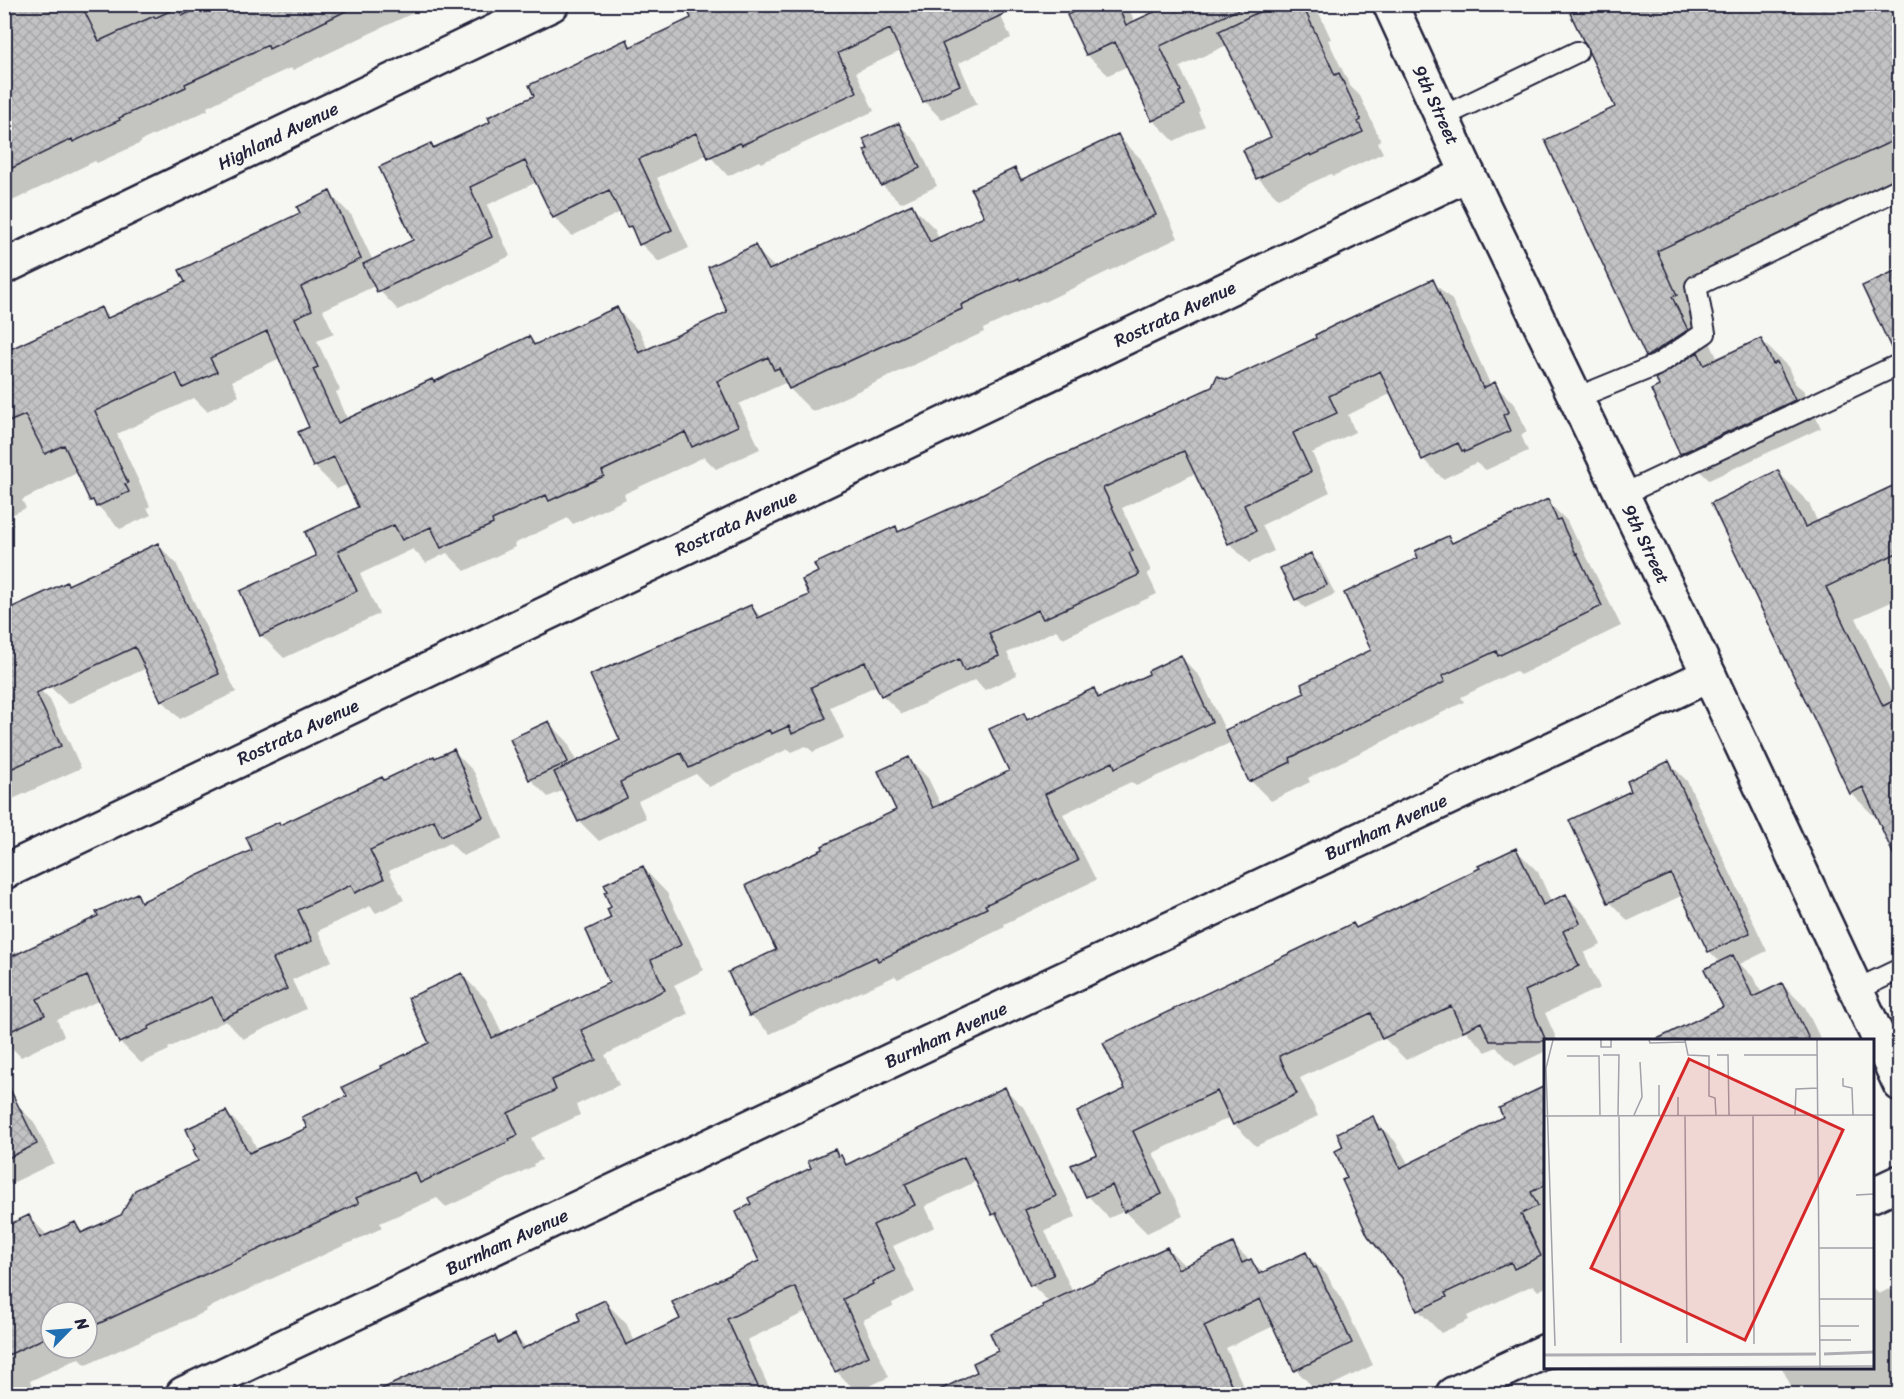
<svg xmlns="http://www.w3.org/2000/svg" width="1904" height="1399" viewBox="0 0 1904 1399" font-family="Sriracha,sans-serif">
<style>
.shadow{fill:#0003;fill-rule:evenodd}
.building{fill:url(#building-cross-hatch);stroke:#22223b;stroke-width:1.5}
.lines{fill:none;stroke-linecap:round;stroke-linejoin:round}
.service-casing{stroke:#22223b;stroke-width:24}
.minor-casing{stroke:#22223b;stroke-width:38}
.tertiary-casing{stroke:#22223b;stroke-width:38}
.secondary-casing{stroke:#22223b;stroke-width:38}
.service{stroke:#f6f6f2;stroke-width:20}
.minor{stroke:#f6f6f2;stroke-width:33}
.tertiary{stroke:#f6f6f2;stroke-width:33}
.secondary{stroke:#f6f6f2;stroke-width:33}
.labels{text-anchor:middle;stroke-width:6;stroke-linejoin:round;paint-order:stroke}
.street-label{font-size:18px;fill:#22223b;stroke:#f6f6f2}
.inset-river{fill:none;stroke:#adadb3;stroke-width:3}
.inset-road{fill:none;stroke:#a1a1a9;stroke-width:1.5}
.view{fill:#d62828;fill-opacity:0.15;stroke:#d62828;stroke-width:3}
.inset-edge{fill:none;stroke:#22223b;stroke-width:3}
</style>
<defs>
<pattern id="building-cross-hatch" width="8" height="8" patternUnits="userSpaceOnUse" patternTransform="scale(1.5)"><rect width="8" height="8" fill="#c2c2c4"/><path d="M0 0l8 8M0 8l8-8" fill="none" stroke="#a6a6a9"/></pattern>
</defs>
<rect width="100%" height="100%" fill="#f6f6f2"/>
<filter id="ink" filterUnits="userSpaceOnUse"><feTurbulence type="fractalNoise" baseFrequency=".0167" numOctaves="2"/><feDisplacementMap in="SourceGraphic" scale="12" xChannelSelector="R" yChannelSelector="G"/><feConvolveMatrix kernelMatrix="1 2 1 2 8 2 1 2 1" color-interpolation-filters="sRGB"/></filter>
<g filter="url(#ink)">
<path class="shadow" d="M4,4H432L293,70L290,68L231,95L207,107L208,110L141,141V143L97,163L95,161L4,205Z
M995,4L1011,38L959,63L977,104L942,120L924,101L901,51L856,72L874,111L761,163L759,161L728,176L708,154L657,178L689,248L659,262L641,244L637,235L628,226L621,212L572,236L554,217L537,182L487,205L510,256L398,310L380,291L377,285L323,310L334,334L317,341L340,390L336,392L348,420L435,383L529,337L537,346L617,309L640,332L648,350L729,313L754,247L776,269L912,206L935,229L939,239L986,217L1015,170L1024,180L1118,136L1141,159L1178,238L1044,302L1043,301L983,329L984,332L813,412L790,389L787,382L739,404L760,449L716,469L704,457L624,494L626,499L573,524L568,518L514,544L515,547L465,571L447,553L426,563L413,549L360,574L379,614L284,658L261,635L318,556L360,508L349,484L337,489L314,466L311,428L280,358L232,381L239,396L207,411L194,398L117,434L150,506L147,508L151,515L120,529L92,500L79,472L22,500L26,508L9,516L14,525L4,529V384L100,309L110,318L187,283L302,214L329,193L352,216L373,261L415,241L430,144L435,149L492,123L627,41L633,47Z
M1084,4H1122L1131,13L1135,23L1175,4H1309L1320,15L1331,39L1328,40L1350,86L1360,96L1381,141L1378,143L1383,153L1333,176L1331,174L1278,198L1258,178L1273,138L1227,45L1180,67L1200,111L1198,112L1205,126L1174,141L1153,120L1128,66L1108,75L1087,55L1069,16L1084,9L1082,5Z
M1592,4H1900V185L1688,284L1704,329L1718,360L1761,340L1788,367L1795,383L1804,391L1821,428L1709,480L1682,453L1661,386L1665,374L1647,356L1617,108Z
M899,124L917,143L937,186L901,203L882,185Z
M1900,270V357L1895,352L1864,287Z
M1432,281L1452,300L1491,386L1494,384L1514,404L1527,432L1521,435L1528,451L1486,470L1476,463L1443,479L1423,459L1392,393L1348,415L1355,432L1312,453L1330,492L1262,525L1274,551L1249,563L1229,543L1196,473L1122,508L1151,571L1147,573L1157,594L1063,638L1056,630L1007,653L1017,675L985,690L975,680L902,714L882,695L878,685L830,707L844,738L813,752L806,746L792,752L788,749L709,787L696,774L638,801L646,818L599,841L579,821L564,790L548,797L530,779L549,723L567,741L577,763L622,741L751,606L762,618L811,595L896,528L900,533L1227,382Z
M1778,472L1809,503L1818,523L1900,485V598L1856,618L1896,702L1900,700V863L1881,823L1851,793Z
M1547,501L1567,521L1574,536L1579,541L1621,626L1520,675L1515,671L1461,697L1464,702L1308,778L1310,782L1271,801L1251,781L1232,742L1136,786L1131,782L1063,814L1096,880L1004,924L1005,927L898,979L895,976L770,1034L751,1015L778,951L825,850L898,810L909,759L928,778L941,805L1011,771L1023,715L1029,720L1094,690L1102,698L1151,675L1181,657L1200,677L1226,732L1307,694L1373,651L1420,559L1448,538L1454,544Z
M158,545L176,563L236,692L180,719L162,700L147,668L68,704L49,686L69,586Z
M1311,555L1320,564L1335,594L1305,608L1296,599Z
M28,678L50,700L81,768L4,803V689Z
M454,751L474,772L503,838L463,856L450,843L389,871L404,900L376,913L370,906L318,931L332,961L292,980L306,1009L243,1039L226,1021L168,1048L169,1050L141,1063L120,1042L100,1000L57,1020L64,1036L21,1057L13,1049L4,1053V957L18,951L21,954L100,917L136,895L144,902L254,850L281,827Z
M1669,763L1687,781L1767,951L1740,964L1755,979L1762,994L1782,984L1805,1007L1821,1040H1656L1725,1008L1720,962L1709,951L1683,895L1628,921L1610,902L1571,820L1633,792Z
M1516,850L1538,872L1552,903L1566,896L1588,918L1601,945L1584,953L1600,988L1545,1013L1557,1040H1546V1051L1515,1066L1496,1047L1486,1052L1466,1031L1406,1060L1384,1038L1300,1078L1318,1116L1286,1131V1132L1256,1146L1234,1124L1231,1117L1153,1153L1183,1216L1147,1233L1125,1211L1109,1218L1088,1196L1073,1166L1099,1154L1127,1090L1357,929L1482,869Z
M643,868L667,893L704,970L674,985L688,1014L605,1055L619,1085L576,1105L580,1115L531,1138L542,1160L533,1164L534,1166L446,1207L437,1198L380,1223L382,1228L206,1309L207,1311L86,1365L79,1358L30,1381L33,1386L14,1394H4V1272L29,1217L48,1236L75,1224L84,1233L122,1216L200,1161L226,1112L251,1137L258,1151L309,1129L349,1097L431,1044L461,974L486,999L503,1035L611,984L613,919ZM51,1312H87V1348H51Z
M1546,1088V1236L1543,1237L1546,1242V1287L1538,1291L1533,1285L1467,1316L1469,1320L1441,1333L1418,1310L1403,1277L1349,1178L1345,1148L1372,1118L1395,1141L1409,1165L1505,1118L1501,1109Z
M1005,1089L1026,1110L1076,1217L1045,1231L1073,1293L1167,1248L1186,1267L1233,1245L1264,1273L1306,1254L1328,1276L1333,1287L1338,1292L1373,1365L1318,1392L1296,1370L1274,1326L1226,1348L1247,1394H932L979,1373L1050,1303L1032,1285L1004,1226L993,1214L977,1181L925,1206L935,1227L893,1246L915,1292L892,1303L893,1306L863,1320L889,1377L857,1392L836,1371L808,1311L747,1340L772,1394H371L494,1338L500,1343L515,1336L527,1348L582,1322L605,1302L626,1323L635,1342L682,1320L761,1262L813,1169L834,1150L849,1165Z
M16,1104L34,1122L54,1163L8,1185L4,1181V1109Z
M1872,1287L1879,1294L1889,1289L1893,1292L1900,1290V1394H1795L1782,1368H1872Z"/>
<path class="building" d="M4,4H81L99,41L154,16L155,18L178,7L182,16L207,4H360L269,49L268,45L209,73L185,84L186,87L119,118L120,120L73,142L72,139L4,172Z
M685,4H1024L942,44L960,85L923,102L890,29L838,53L857,92L742,145L740,143L708,158L696,133L639,159L672,230L639,245L631,226L627,227L609,190L553,218L525,161L470,187L492,237L377,292L363,264L413,240L379,167L431,143L433,148L490,122L488,117L534,96L529,85L627,39L630,47L691,18Z
M1090,4H1117L1126,25L1171,4H1250L1160,46L1181,91L1179,92L1185,105L1152,121L1115,42L1086,55L1067,15Z
M1275,4H1302L1335,75L1339,73L1361,120L1358,122L1363,132L1311,156L1310,154L1256,179L1243,150L1271,137L1219,31Z
M1589,4H1899V138L1657,251L1677,295L1672,297L1688,330L1646,357L1545,140L1615,107L1570,13Z
M899,123L920,168L881,186L864,150L868,149L863,139Z
M1118,134L1156,215L1020,280L1019,278L961,305L962,309L789,389L779,368L774,370L768,357L717,381L738,426L692,447L685,432L602,471L604,476L549,501L546,495L492,520L493,524L441,548L431,527L402,540L394,525L338,551L357,591L260,636L240,591L316,556L305,532L358,507L334,457L313,467L298,432L309,427L267,331L210,358L217,372L183,388L176,373L95,411L128,483L125,484L129,492L96,507L93,500L90,501L64,445L45,454L25,415L4,424V352L101,307L106,319L185,282L179,270L300,213L297,207L330,191L361,259L301,287L312,310L295,318L318,367L313,369L338,423L432,379L434,382L529,336L534,345L617,307L639,353L727,312L708,267L755,245L769,270L912,204L930,242L984,216L971,189L1015,168L1021,180Z
M1899,269V352L1894,354L1862,286Z
M1433,279L1483,388L1495,382L1509,412L1503,415L1510,431L1465,452L1464,450L1462,451L1458,443L1422,460L1380,371L1329,396L1337,413L1293,433L1311,472L1244,505L1256,531L1228,544L1184,451L1103,488L1133,551L1129,553L1139,575L1043,619L1038,610L989,633L999,656L964,671L959,659L881,696L865,662L811,687L826,718L792,734L789,726L771,734L769,730L689,768L681,753L620,782L627,798L578,822L554,772L620,740L590,675L751,605L758,618L809,595L802,580L818,572L814,564L896,526L898,532L978,496L1049,459L1067,453L1212,387L1217,376L1227,380L1316,338L1315,335L1335,325Z
M1761,338L1773,364L1777,362L1795,400L1680,454L1651,390L1659,386L1656,378L1698,352L1704,365Z
M1778,470L1805,527L1899,483V552L1826,587L1883,706L1899,698V867L1863,787L1850,794L1711,503Z
M1548,499L1557,520L1560,519L1576,554L1577,553L1602,606L1498,656L1496,651L1442,676L1445,682L1290,758L1291,762L1249,782L1225,730L1305,693L1301,684L1371,650L1344,593L1418,558L1415,551L1448,536L1452,543Z
M158,543L219,674L161,701L135,647L36,693L61,746L4,772V611L67,582L68,585Z
M1311,553L1327,585L1295,600L1280,568Z
M1181,655L1212,722L1115,768L1113,762L1045,794L1078,861L985,905L987,908L878,961L876,957L749,1016L728,972L776,950L746,885L823,849L822,846L896,810L878,771L909,757L933,808L1009,771L989,729L1024,713L1027,720L1094,688L1098,698L1149,674L1148,671Z
M549,721L568,762L529,780L510,739Z
M454,749L483,817L441,836L434,820L370,850L384,879L355,893L351,885L298,910L312,941L273,959L287,989L222,1019L212,997L148,1027L149,1029L119,1043L87,976L37,999L45,1015L4,1034V960L98,916L96,912L137,893L141,902L252,850L246,837L279,822L280,825L382,777L384,780L434,756L435,758Z
M1669,761L1750,933L1708,952L1671,874L1608,903L1569,820L1631,791L1627,781Z
M1516,848L1543,905L1566,894L1580,923L1563,931L1579,966L1525,991L1546,1041H1490L1481,1022L1463,1031L1451,1006L1382,1039L1371,1013L1279,1056L1297,1094L1265,1109V1110L1233,1125L1217,1091L1133,1131L1162,1194L1124,1212L1112,1185L1086,1197L1071,1165L1097,1154L1077,1112L1125,1089L1103,1043L1353,923L1356,928L1480,868L1478,866Z
M643,866L681,945L651,960L665,990L581,1030L596,1060L552,1080L556,1090L508,1113L518,1135L509,1139L510,1141L420,1183L415,1172L356,1198L359,1203L87,1329V1312H51V1335L4,1357V1227L29,1215L40,1238L75,1222L81,1233L121,1215L135,1190L198,1161L193,1150L195,1149L186,1129L226,1111L249,1153L307,1128L302,1117L347,1096L342,1087L382,1068L381,1066L429,1043L408,998L462,973L492,1038L609,983L586,930L611,918L607,909L611,907L604,892L607,891L604,884Z
M1733,955L1753,997L1782,983L1810,1041H1653L1723,1007L1704,969Z
M4,1077L37,1144L4,1160Z
M1545,1086V1185L1531,1192L1538,1206L1521,1214L1541,1256L1514,1269L1511,1262L1445,1293L1447,1297L1417,1311L1402,1278L1368,1236L1342,1180L1347,1178L1335,1151L1343,1147L1337,1133L1373,1116L1379,1130L1382,1129L1400,1168L1503,1117L1499,1108Z
M1005,1087L1056,1196L1025,1210L1054,1275L1030,1286L996,1213L992,1215L964,1157L905,1184L915,1205L873,1225L895,1271L872,1282L873,1284L843,1299L869,1356L835,1372L795,1287L727,1319L762,1395H369L495,1336L498,1343L515,1334L522,1349L580,1321L577,1313L605,1300L626,1345L680,1319L672,1302L759,1261L736,1212L751,1204L748,1198L811,1168L808,1161L835,1149L838,1156L841,1155L846,1165Z
M1233,1243L1242,1263L1251,1259L1259,1274L1306,1252L1314,1268L1316,1267L1352,1343L1294,1371L1260,1299L1204,1326L1236,1395H929L977,1372L973,1363L998,1351L990,1333L1043,1307L1042,1305L1167,1247L1178,1269Z"/>
<g class="lines">
<g class="service-casing">
<path id="service" d="M1442,117L1577,52
M1576,398L1657,365L1705,333L1696,286L1900,188
M1622,495L1900,364
M1856,990L1900,969"/>
</g>
<g class="minor-casing">
<path id="minor" d="M4,267L552,4
M4,872L1468,174
M183,1394L1709,675"/>
</g>
<g class="tertiary-casing">
<path id="tertiary" d="M1390,4L1468,174L1709,675L1900,1084"/>
</g>
<g class="secondary-casing">
<path id="secondary" d="M1872,1195L1900,1182
M1453,1394L1546,1351"/>
</g>
<use href="#service" class="service"/>
<use href="#minor" class="minor"/>
<use href="#tertiary" class="tertiary"/>
<use href="#secondary" class="secondary"/>
</g>
</g>
<g class="labels">
<g class="street-label">
<text transform="translate(1436 105) rotate(65)" y="6">9th Street</text>
<text transform="translate(278 136) rotate(-26)" y="6">Highland Avenue</text>
<text transform="translate(1175 314) rotate(-25)" y="6">Rostrata Avenue</text>
<text transform="translate(736 523) rotate(-25)" y="6">Rostrata Avenue</text>
<text transform="translate(1646 544) rotate(64)" y="6">9th Street</text>
<text transform="translate(298 732) rotate(-25)" y="6">Rostrata Avenue</text>
<text transform="translate(1386 827) rotate(-25)" y="6">Burnham Avenue</text>
<text transform="translate(946 1035) rotate(-25)" y="6">Burnham Avenue</text>
<text transform="translate(507 1242) rotate(-25)" y="6">Burnham Avenue</text>
</g>
</g>
<g transform="translate(1544 1039)">
<rect width="330" height="330" fill="#f6f6f2"/>
<path class="inset-river" d="M280,315L330,313M0,316L272,315"/>
<path class="inset-road" d="M9,1L2,29L11,307M57,1V8H67V1M105,1L106,4L141,3M141,1L144,16L165,17V57L171,59L172,76M273,1L276,329M59,16H75L74,76M173,16H184L185,76M200,16H273M23,17H55L56,76M299,39V47L308,49L309,76M115,46V76M134,58V77M75,76L77,304M90,76L98,58L96,23M209,76L210,305M251,76L252,50L274,49M0,77L330,76M141,77L143,304M312,156L330,155M275,209H330M276,260H330M276,287H315M276,301H307M0,329L330,327"/>
<path class="view" d="M145,20L299,91L201,301L47,229Z"/>
<rect width="330" height="330" class="inset-edge"/>
</g>
<rect width="1904" height="1399" fill="none" stroke="#f6f6f2" stroke-width="24"/>
<rect x="12" y="12" width="1880" height="1375" fill="none" stroke="#22223b" stroke-width="2" filter="url(#ink)"/>
<g transform="translate(69 1330) rotate(65)"><circle r="28" fill="#f6f6f2" stroke="#a1a1a9" stroke-width="1.5"/>
<path d="M0-4.5L10 22L0 15L-10 22Z" fill="#1f6fb2"/>
<text y="-9" font-size="16" font-weight="bold" text-anchor="middle" fill="#22223b">N</text>
</g>
</svg>
